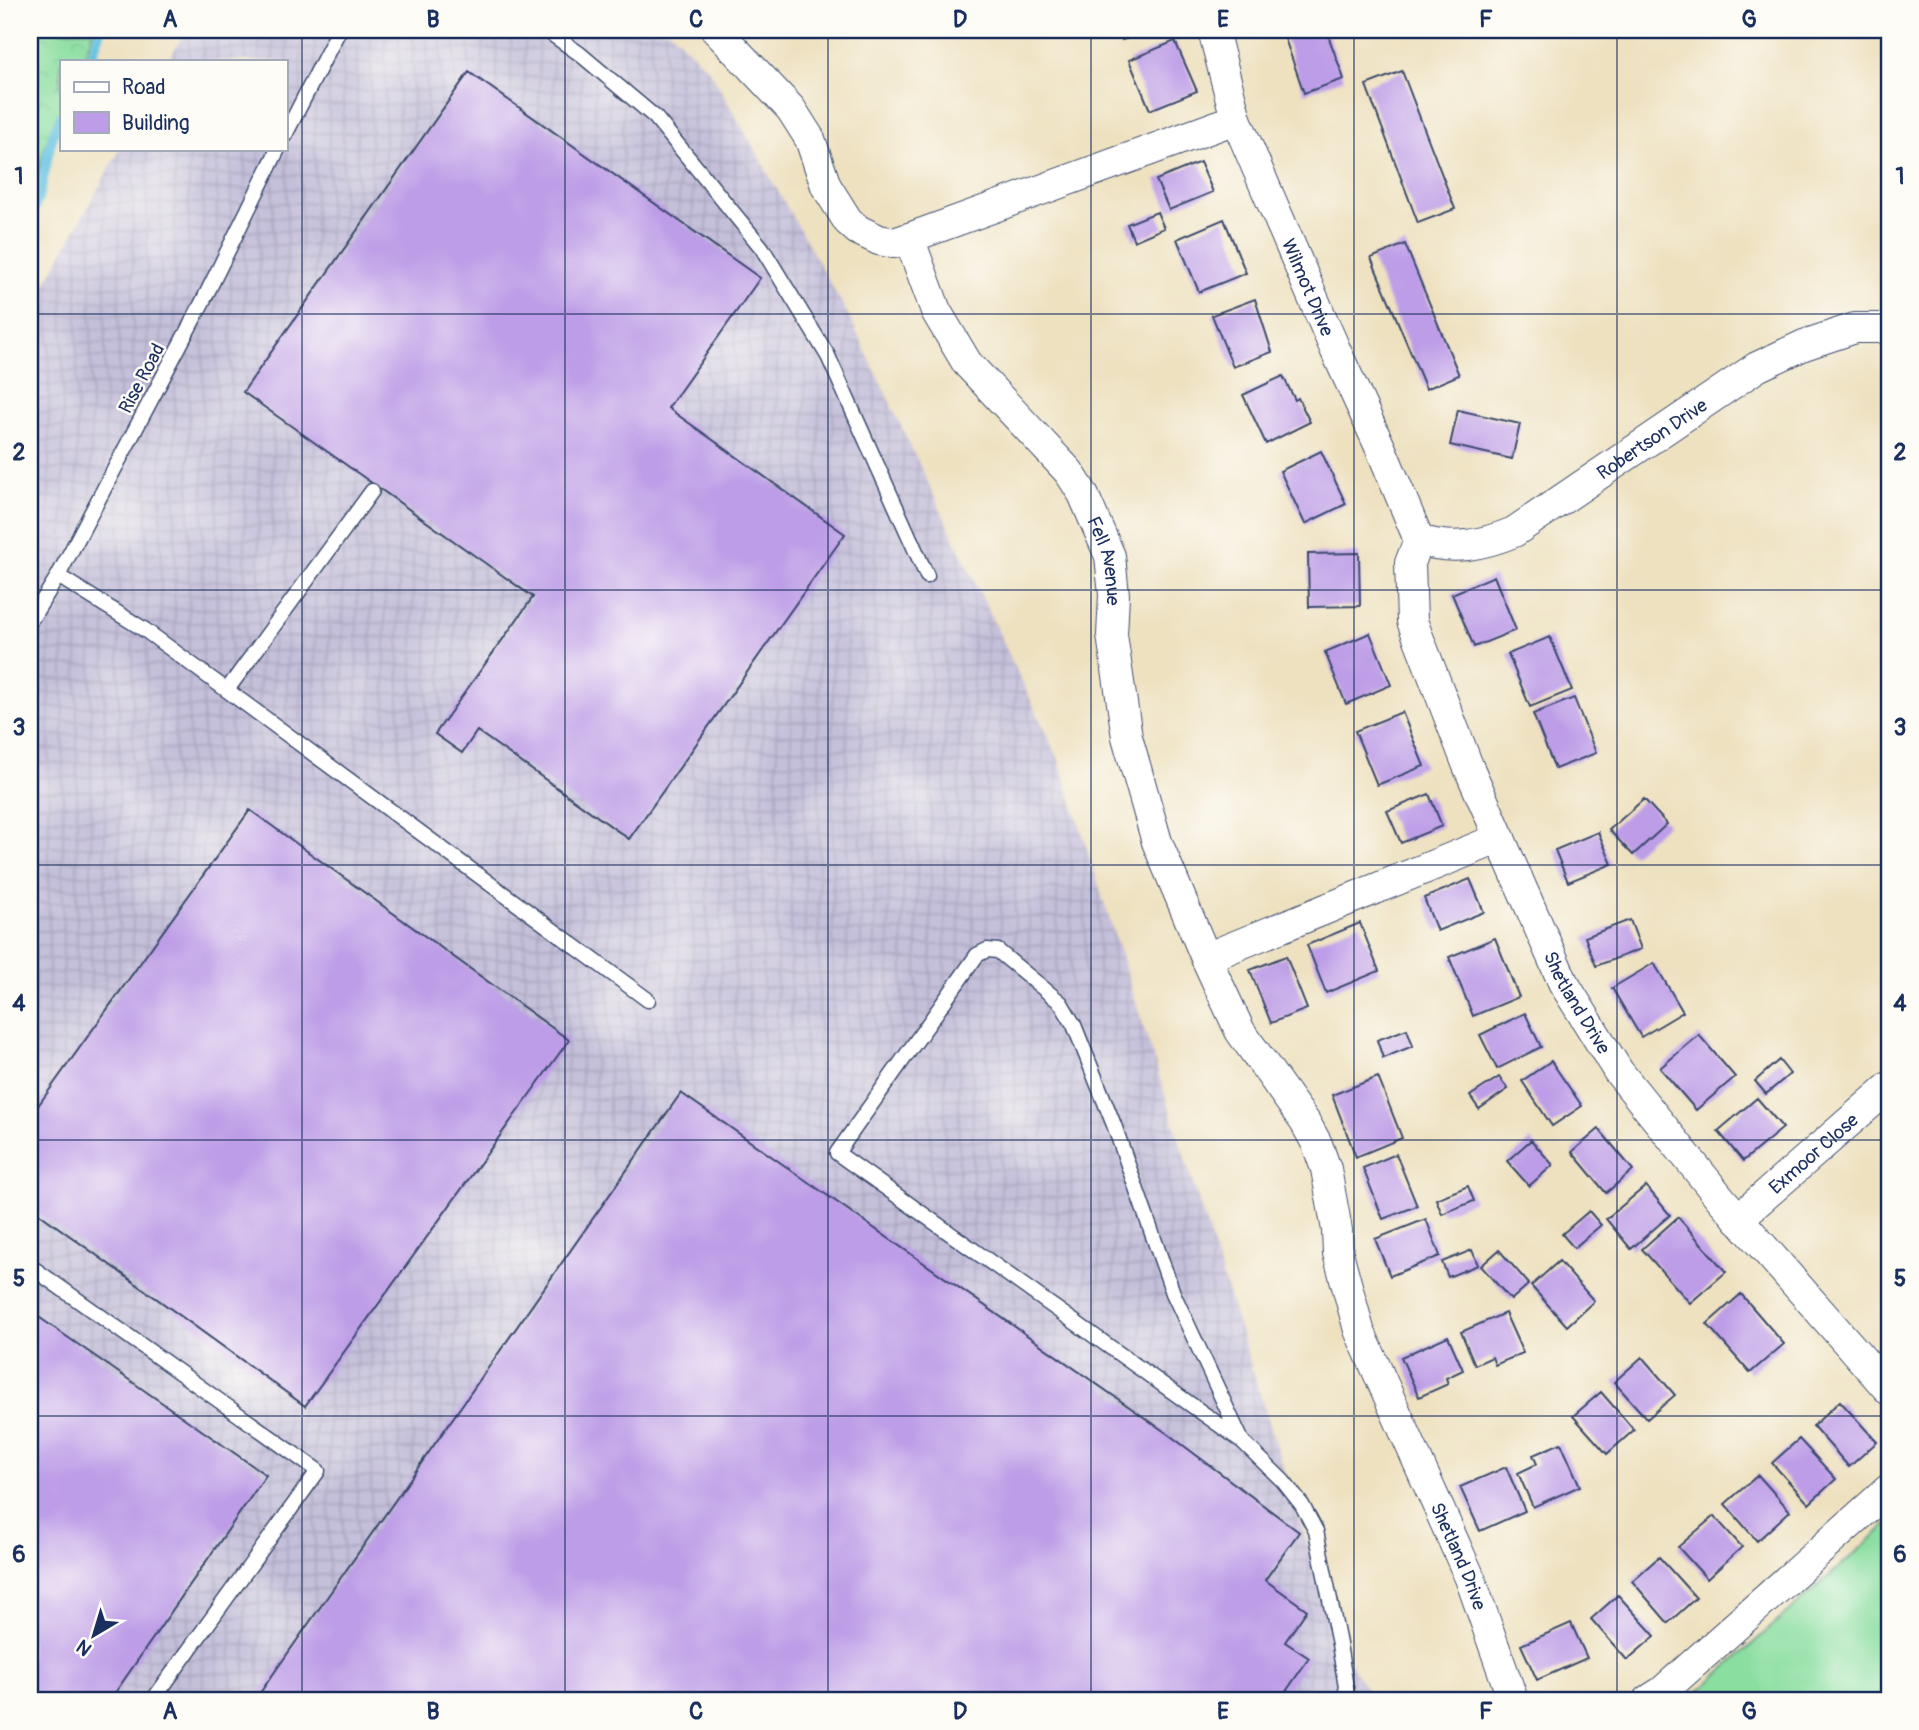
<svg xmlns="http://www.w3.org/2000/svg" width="1919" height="1730" viewBox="0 0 1919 1730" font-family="Pangolin,sans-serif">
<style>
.industrial{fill:url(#industrial-grid)}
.grass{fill:#8adea0;stroke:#52867f;stroke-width:2}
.park{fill:url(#park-crowns);stroke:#52867f;stroke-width:2}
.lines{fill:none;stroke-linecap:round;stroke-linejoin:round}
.stream{stroke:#60c1df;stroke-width:10}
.building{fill:#bd9de7}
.service-casing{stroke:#3b4a6d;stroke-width:17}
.minor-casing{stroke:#3b4a6d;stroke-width:32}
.service{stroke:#fff;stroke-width:14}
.minor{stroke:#fff;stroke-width:30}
.grid{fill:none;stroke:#1b2f5e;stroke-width:2;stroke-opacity:0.55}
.labels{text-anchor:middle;stroke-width:5;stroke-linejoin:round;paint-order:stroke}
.street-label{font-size:19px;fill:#1b2f5e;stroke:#fdfcf7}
.neatline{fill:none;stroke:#1b2f5e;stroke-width:2.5}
.grid-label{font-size:23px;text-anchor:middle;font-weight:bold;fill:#1b2f5e}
</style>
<defs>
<pattern id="industrial-grid" width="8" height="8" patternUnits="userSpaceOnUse" patternTransform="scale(1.75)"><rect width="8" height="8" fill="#c5c0da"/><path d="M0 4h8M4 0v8" fill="none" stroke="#a9a5be"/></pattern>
<pattern id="park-crowns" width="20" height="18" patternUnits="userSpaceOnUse" patternTransform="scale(1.75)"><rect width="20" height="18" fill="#8adea0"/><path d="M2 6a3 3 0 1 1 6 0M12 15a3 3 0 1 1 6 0" fill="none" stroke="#76bf8c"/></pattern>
</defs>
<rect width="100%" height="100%" fill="#fdfcf7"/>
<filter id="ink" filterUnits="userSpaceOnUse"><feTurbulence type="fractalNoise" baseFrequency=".0143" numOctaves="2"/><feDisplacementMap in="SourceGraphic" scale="14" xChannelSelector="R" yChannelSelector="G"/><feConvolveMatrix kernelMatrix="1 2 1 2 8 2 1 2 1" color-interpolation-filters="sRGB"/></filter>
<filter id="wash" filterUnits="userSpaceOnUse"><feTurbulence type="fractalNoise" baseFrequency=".00686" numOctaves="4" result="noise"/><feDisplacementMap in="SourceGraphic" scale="28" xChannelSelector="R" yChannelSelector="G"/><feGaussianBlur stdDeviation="1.57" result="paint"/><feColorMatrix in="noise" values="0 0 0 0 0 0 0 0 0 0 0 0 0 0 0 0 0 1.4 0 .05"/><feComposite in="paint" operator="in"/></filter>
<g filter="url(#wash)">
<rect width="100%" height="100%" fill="#eee1c0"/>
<path class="industrial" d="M186,30H669L710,71L850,318L1059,760L1339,1644L1372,1700H30V312L120,149H285V61H168Z"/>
<path class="grass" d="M1889,1523V1700H1689Z"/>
<path class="park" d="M30,30L93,31L84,61H61V112L45,146L30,206Z"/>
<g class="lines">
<path class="stream" d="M91,61L100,30
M30,217C47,186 44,148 61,117"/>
</g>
<g id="blocks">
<path class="building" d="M1118,30H1155L1122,40Z
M1282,30H1326L1344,79L1304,93Z
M1175,41L1197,91L1150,110L1129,60Z
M1402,71L1455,209L1418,223L1366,85Z
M469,72L760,278L668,408L845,534L629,839L477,731L462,753L435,734L533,597L243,392Z
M1200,162L1213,192L1169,210L1156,180Z
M1157,212L1164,228L1134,241L1127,224Z
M1224,219L1246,273L1199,292L1177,239Z
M1405,244L1459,375L1426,389L1371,258Z
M1255,299L1272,352L1233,367L1212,315Z
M1283,376L1295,400L1298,398L1310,422L1266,444L1243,395Z
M1458,410L1520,424L1512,459L1450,445Z
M1321,451L1346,504L1305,524L1280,471Z
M1359,553L1360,606L1309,607L1308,554Z
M1494,576L1516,630L1474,647L1452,594Z
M1370,633L1391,685L1346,704L1325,652Z
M1550,637L1572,690L1530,707L1508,654Z
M1574,698L1596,753L1555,769L1533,714Z
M1402,712L1424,766L1377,785L1355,731Z
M1429,794L1442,826L1401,843L1387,811Z
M1644,799L1667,824L1633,855L1609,830Z
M250,810L569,1040L305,1406L30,1207V1117Z
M1598,832L1612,864L1568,882L1555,850Z
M1470,879L1484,912L1437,931L1424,898Z
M1630,920L1641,949L1596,966L1585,937Z
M1360,923L1379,971L1326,993L1307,945Z
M1495,938L1519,997L1473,1016L1449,957Z
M1286,956L1307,1009L1271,1023L1250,970Z
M1654,963L1683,1012L1641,1037L1612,988Z
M1525,1013L1541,1047L1497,1069L1480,1035Z
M1407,1029L1413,1046L1383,1058L1377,1040Z
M1699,1035L1735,1077L1696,1110L1660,1068Z
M1779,1060L1790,1074L1766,1094L1755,1081Z
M1551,1061L1582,1106L1552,1126L1522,1081Z
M1378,1077L1402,1138L1356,1157L1332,1095Z
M1499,1077L1508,1089L1479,1109L1470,1096Z
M681,1093L1168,1434L1299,1532L1265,1580L1307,1610L1285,1642L1309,1658L1280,1700H255Z
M1757,1098L1783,1128L1743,1161L1718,1131Z
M1599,1129L1633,1170L1606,1193L1572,1152Z
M1531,1140L1553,1165L1529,1186L1507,1161Z
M1396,1154L1417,1206L1383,1219L1363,1168Z
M1468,1186L1474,1201L1442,1214L1436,1199Z
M1646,1186L1670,1215L1631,1249L1606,1219Z
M1589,1211L1601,1225L1574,1248L1562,1234Z
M1678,1217L1726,1272L1690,1303L1642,1249Z
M1426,1219L1440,1256L1390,1276L1375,1239Z
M1472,1250L1478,1265L1448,1277L1442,1262Z
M1499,1250L1529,1284L1511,1300L1481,1266Z
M1559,1261L1594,1301L1567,1326L1531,1286Z
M1741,1294L1784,1344L1750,1373L1707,1324Z
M30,1311L266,1475L110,1700H30Z
M1505,1313L1523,1353L1495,1365L1492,1357L1475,1365L1461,1332Z
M1448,1336L1463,1370L1446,1378L1448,1384L1419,1397L1401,1357Z
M1642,1357L1675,1395L1647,1419L1614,1382Z
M1601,1392L1634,1430L1607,1454L1573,1416Z
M1840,1401L1877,1442L1849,1467L1813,1426Z
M1799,1439L1836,1479L1809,1504L1772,1463Z
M1561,1443L1580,1486L1533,1507L1518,1473L1537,1464L1533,1455Z
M1506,1467L1525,1511L1480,1531L1460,1487Z
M1758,1475L1790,1511L1757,1541L1725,1504Z
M1714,1516L1742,1547L1707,1579L1678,1547Z
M1659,1557L1696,1598L1668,1623L1632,1581Z
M1618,1595L1655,1636L1627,1660L1591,1619Z
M1571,1623L1587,1658L1537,1680L1521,1645Z"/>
</g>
</g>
<g filter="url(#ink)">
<use href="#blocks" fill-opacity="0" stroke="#3b4a6d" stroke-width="2"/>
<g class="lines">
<g class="service-casing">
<path id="service" d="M546,30L580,54L655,117L762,248L828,356L927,576
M285,135L339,30
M58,576L145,630L648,1000
M30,621L58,576L202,303L278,149
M227,690L372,491
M30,1266L318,1471L153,1700
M1242,1441L1173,1293L1114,1125L1074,1025L1061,1003L998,951L987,950L977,955L837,1153L1242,1441L1283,1481L1302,1505L1316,1531L1339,1644L1348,1700"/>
</g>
<g class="minor-casing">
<g id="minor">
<path d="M716,30L791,109L810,139L826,186L848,221L858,230L879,240L894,243L909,238"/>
<path id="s1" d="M1213,30L1236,119L1335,349L1381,449L1419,540"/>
<path id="s2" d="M1236,119L909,238L936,311L967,363L1069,472L1083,494L1110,556L1114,595L1112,635L1127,737L1157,842L1206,958L1500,838"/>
<path id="s3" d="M1419,540L1410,563L1412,621L1468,766L1563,982L1618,1071L1721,1199L1889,1390"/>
<path id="s4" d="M1419,540C1453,551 1482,545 1514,532L1757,367L1804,345L1855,328H1889"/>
<path id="s5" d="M1206,958L1240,1031L1305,1122L1317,1144L1326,1169L1337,1230L1338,1253L1359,1330L1470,1578L1513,1700"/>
<path id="s6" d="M1738,1219L1889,1087"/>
<path d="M1649,1700L1663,1691L1889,1489"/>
</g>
</g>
<use href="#service" class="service"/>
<use href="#minor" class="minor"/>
</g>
</g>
<path class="grid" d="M302,30V1700M565,30V1700M828,30V1700M1091,30V1700M1354,30V1700M1617,30V1700M30,314H1889M30,590H1889M30,865H1889M30,1140H1889M30,1416H1889"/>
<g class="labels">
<g class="street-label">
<text dy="7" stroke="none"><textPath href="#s1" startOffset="275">Wilmot Drive</textPath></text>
<text transform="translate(141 378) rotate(-62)" y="7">Rise Road</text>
<text dy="7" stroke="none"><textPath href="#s4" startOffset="264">Robertson Drive</textPath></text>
<text dy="7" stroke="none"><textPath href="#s2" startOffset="733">Fell Avenue</textPath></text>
<text dy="7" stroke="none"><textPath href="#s3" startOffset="499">Shetland Drive</textPath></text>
<text dy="7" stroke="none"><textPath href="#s6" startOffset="100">Exmoor Close</textPath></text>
<text dy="7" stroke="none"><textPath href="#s5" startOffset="656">Shetland Drive</textPath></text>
</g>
</g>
<rect width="1919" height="1730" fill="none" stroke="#fdfcf7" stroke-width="77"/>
<rect x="60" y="60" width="228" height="91" fill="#fdfcf7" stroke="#a3aaba" stroke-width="2"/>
<rect x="74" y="82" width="35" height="10" fill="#ffffff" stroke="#a3aaba" stroke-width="2"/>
<text x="122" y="94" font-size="21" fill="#1b2f5e">Road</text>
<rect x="74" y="112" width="35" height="21" fill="#bd9de7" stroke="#a3aaba" stroke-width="2"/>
<text x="122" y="130" font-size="21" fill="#1b2f5e">Building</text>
<g transform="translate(94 1635) rotate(218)" stroke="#fdfcf7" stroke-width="5" paint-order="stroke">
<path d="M0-5L12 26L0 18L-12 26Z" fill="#1b2f5e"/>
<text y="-10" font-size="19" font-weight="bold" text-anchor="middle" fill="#1b2f5e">N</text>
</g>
<rect x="38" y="38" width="1843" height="1654" class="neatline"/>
<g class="grid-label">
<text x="170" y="27">A</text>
<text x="433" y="27">B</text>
<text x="696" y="27">C</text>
<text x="960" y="27">D</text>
<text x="1223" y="27">E</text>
<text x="1486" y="27">F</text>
<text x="1749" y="27">G</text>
<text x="19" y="184">1</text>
<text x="1900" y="184">1</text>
<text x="19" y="460">2</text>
<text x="1900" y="460">2</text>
<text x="19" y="735">3</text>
<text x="1900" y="735">3</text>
<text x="19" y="1011">4</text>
<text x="1900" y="1011">4</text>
<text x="19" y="1286">5</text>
<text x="1900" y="1286">5</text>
<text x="19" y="1562">6</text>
<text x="1900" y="1562">6</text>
<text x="170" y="1719">A</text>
<text x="433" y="1719">B</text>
<text x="696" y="1719">C</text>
<text x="960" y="1719">D</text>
<text x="1223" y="1719">E</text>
<text x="1486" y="1719">F</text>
<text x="1749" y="1719">G</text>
</g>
</svg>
